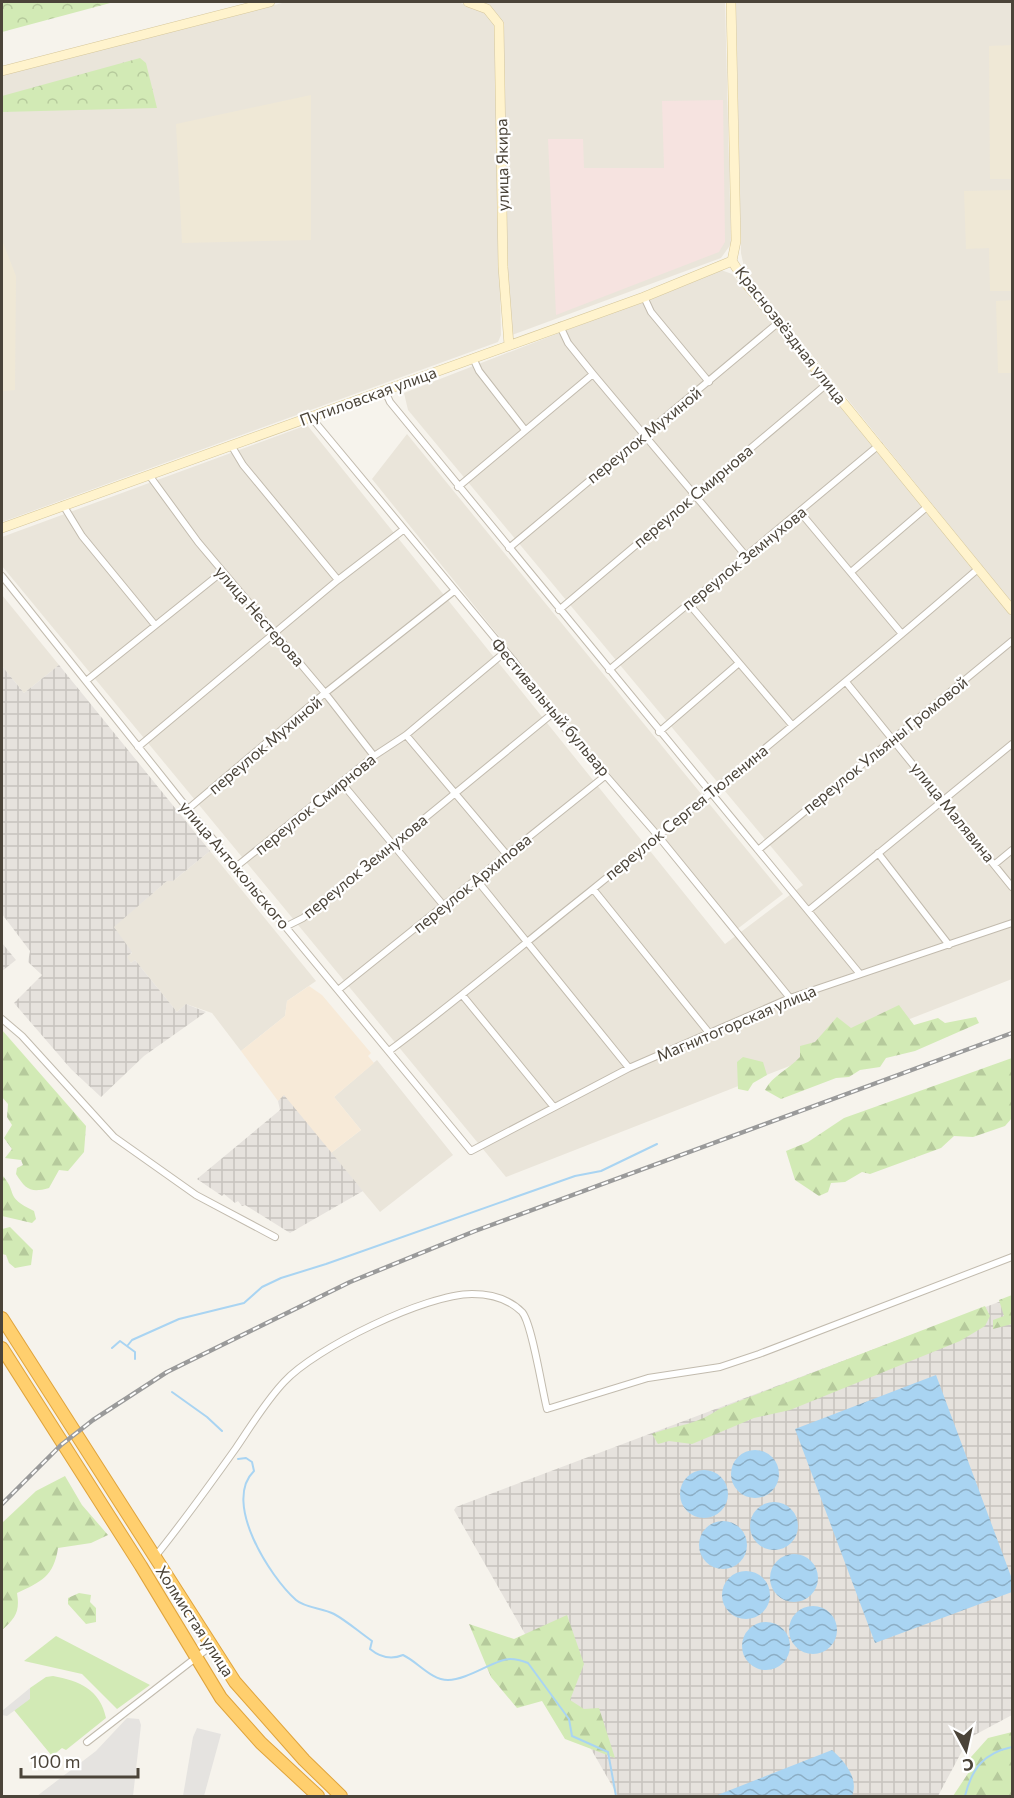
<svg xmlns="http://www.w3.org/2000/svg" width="1014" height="1798" viewBox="0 0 1014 1798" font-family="Commissioner,sans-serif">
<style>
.residential{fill:#eae5da}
.commercial{fill:#f7ead8}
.industrial{fill:url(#industrial-grid)}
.education{fill:#efe8d6}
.medical{fill:#f6e3e0}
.grass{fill:#d2eab5}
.forest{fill:url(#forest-firs)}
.park{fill:url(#park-crowns)}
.parking{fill:#e5e3e0}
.water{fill:url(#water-waves)}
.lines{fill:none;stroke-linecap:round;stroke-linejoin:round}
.stream{stroke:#a9d4f2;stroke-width:2}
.street-casing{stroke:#c2bbae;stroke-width:8}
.secondary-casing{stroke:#d6c79b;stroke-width:10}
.highway-casing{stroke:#e0a43c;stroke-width:14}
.street{stroke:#fff;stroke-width:6}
.secondary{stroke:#fff3cd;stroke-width:9}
.highway{stroke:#ffcf6e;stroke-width:12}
.rail-casing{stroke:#9a9a9a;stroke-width:4.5}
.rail{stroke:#fff;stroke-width:2;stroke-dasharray:7;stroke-linecap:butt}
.labels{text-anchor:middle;stroke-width:4.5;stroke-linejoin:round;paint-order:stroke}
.street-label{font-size:16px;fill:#4b4439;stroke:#fff}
</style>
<defs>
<pattern id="industrial-grid" width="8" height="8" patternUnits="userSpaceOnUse" patternTransform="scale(1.5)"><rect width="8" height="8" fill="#e6e2dd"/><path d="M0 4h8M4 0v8" fill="none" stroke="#c7c3be"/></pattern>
<pattern id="forest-firs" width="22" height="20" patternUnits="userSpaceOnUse" patternTransform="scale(1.5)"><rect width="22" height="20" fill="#d2eab5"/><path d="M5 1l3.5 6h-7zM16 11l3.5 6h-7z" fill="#b6ca9c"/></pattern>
<pattern id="park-crowns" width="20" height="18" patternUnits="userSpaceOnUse" patternTransform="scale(1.5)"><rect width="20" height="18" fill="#d2eab5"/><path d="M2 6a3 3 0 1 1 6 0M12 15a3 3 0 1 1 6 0" fill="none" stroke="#b6ca9c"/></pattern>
<pattern id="water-waves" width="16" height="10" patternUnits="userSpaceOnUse" patternTransform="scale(1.5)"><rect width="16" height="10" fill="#a9d4f2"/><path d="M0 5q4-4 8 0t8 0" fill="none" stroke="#8caec5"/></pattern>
</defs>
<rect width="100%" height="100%" fill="#f6f3ec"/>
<path class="residential" d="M286,2H458L486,12L496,24L501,335L498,342L2,522V75Z
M475,2H725L731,244L721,258L512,335L508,332L503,23Z
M736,2H1012V603L745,272L741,253Z
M721,270L732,274L1012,617V979L506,1177L2,566V537L307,425L725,944L803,885L408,410L404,393Z
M407,434L783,894L736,930L372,479Z
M2,595L59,665L24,693L2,666Z
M210,851L316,981L287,1001L285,1016L241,1051L212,1013L186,1004L177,1012L135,960L131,963L126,957L132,953L113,927L167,881H173Z
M377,1060L453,1155L380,1212L331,1153L361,1130L334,1097Z"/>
<path class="commercial" d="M309,986L322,995L371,1053L368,1056L374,1063L334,1097L361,1130L331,1153L284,1096L278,1101L241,1051L285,1016L287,1001Z"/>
<path class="industrial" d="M59,665L210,851L173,881H167L114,927L132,952L127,957L131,963L135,960L177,1012L186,1004L206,1012L144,1056L101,1097L71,1069L14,1003L42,975L28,962L30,951L2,914V666L24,693Z
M2,943L16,960L2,971V942Z
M284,1095L363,1191L290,1233L245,1205L242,1206L238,1201L235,1203L224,1194L222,1196L197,1179L280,1110L278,1101Z
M1012,1297V1715L969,1738L938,1796H618L454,1510L456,1507Z"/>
<path class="education" d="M1012,45V179H990L989,46Z
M311,95V240L182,243L176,124Z
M1012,190V291H990L989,248L966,249L964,191Z
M2,240L16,276L15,390L2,391Z
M1012,300V373H998L996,301Z"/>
<path class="medical" d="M723,100L725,242L719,252L556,315L548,139H583L584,168H664L662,101Z"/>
<path class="grass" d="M56,1636L150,1685L117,1709L82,1674L24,1661Z
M53,1676C79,1681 100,1689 106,1718L66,1750L62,1748L52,1756L14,1710L29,1699L30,1688L46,1677Z"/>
<path class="forest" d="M899,1005L914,1025L938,1018L945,1023L976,1017L979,1023L915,1051L886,1058L880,1067L860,1070L849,1077L836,1078L781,1099L765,1090C773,1075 788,1070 800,1057V1046L815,1042L837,1017L851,1028Z
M2,1030L86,1126L84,1152L68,1171L59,1170L49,1188C31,1193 26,1190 16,1174L17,1168L23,1165L21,1160L5,1158L12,1149L4,1138L12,1125L7,1117L8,1104L2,1097Z
M743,1057L763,1062L767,1075L753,1083L748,1091L738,1089L737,1062Z
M1012,1058V1118L1005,1126L973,1137L954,1136L941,1148L870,1174L862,1172L845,1182L831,1183L828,1192L819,1196L795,1180L786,1151L808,1142L844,1118Z
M2,1175C19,1194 3,1196 34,1211L36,1219L32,1223L2,1216Z
M10,1227L33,1250L31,1265L15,1268L9,1263L6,1255L2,1254V1229Z
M1012,1295V1324L993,1329V1320L1004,1316L999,1300Z
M985,1306L990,1316L985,1326L960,1341L790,1410L754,1418L692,1444L669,1441L658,1444L652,1434C678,1424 695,1426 719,1409Z
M65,1476L82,1505L108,1535L91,1543L58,1548C54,1576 41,1582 17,1593C20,1611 16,1618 2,1630V1523L36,1491Z
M79,1593L91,1595L90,1602L96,1608V1622L86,1624L68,1604V1598Z
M567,1615L584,1664L570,1700L584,1709L599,1708L615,1758L565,1739L542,1701L517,1708L491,1677L469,1624L514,1639Z
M1012,1732V1795L953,1796L969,1772L971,1757L988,1738Z"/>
<path class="park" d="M2,2H114L2,32Z
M140,58L146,63L157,108L2,112V96Z"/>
<path class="parking" d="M30,1688V1699L7,1716L2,1715V1711Z
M127,1718L139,1719L141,1725L133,1796H37L96,1751Z
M197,1728L221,1734L204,1796H183L193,1737Z"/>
<path class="water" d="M936,1375L1012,1579V1592L875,1643L795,1429Z
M731 1474a24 24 0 1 1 48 0a24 24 0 1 1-48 0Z
M680 1494a24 24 0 1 1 48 0a24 24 0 1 1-48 0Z
M750 1526a24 24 0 1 1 48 0a24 24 0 1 1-48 0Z
M699 1545a24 24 0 1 1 48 0a24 24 0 1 1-48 0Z
M770 1578a24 24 0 1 1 48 0a24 24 0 1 1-48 0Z
M722 1595a24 24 0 1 1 48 0a24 24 0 1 1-48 0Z
M789 1630a24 24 0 1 1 48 0a24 24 0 1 1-48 0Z
M742 1646a24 24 0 1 1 48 0a24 24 0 1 1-48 0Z
M832,1750C845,1762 859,1778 852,1796H715Z"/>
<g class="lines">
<path class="stream" d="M128,1345L132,1340L179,1319L244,1303L262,1287L281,1278L326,1264L575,1176L601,1171L657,1144
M112,1348L120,1341L135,1352V1359
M172,1392L207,1417L222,1431
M238,1459L246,1458L252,1462L254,1471C222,1502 270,1577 296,1600C305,1608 323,1608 334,1614C347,1621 359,1632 372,1641L370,1649C381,1658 391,1660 403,1655C418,1662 431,1680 448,1680C468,1680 495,1659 510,1659C516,1659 523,1661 528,1663L569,1719L572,1736L608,1752L616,1796
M965,1796C972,1768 984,1753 1012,1747"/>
<g class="street-casing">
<path id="street" d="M644,297L651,312L709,382
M560,326L568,343L593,374L746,556
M473,358L479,371L525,430
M385,391L390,402L860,974
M310,416L513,660L556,718L659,837L790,998
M231,445L243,465L338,580
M149,475L198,542L325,693L374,756
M458,487L593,374
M63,505L82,536L155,625
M800,512L902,634
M509,548L779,322
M851,572L928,506
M2,576L188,809L471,1151L629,1068L790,998L1012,923
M689,604L792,725
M559,610L828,383
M609,670L879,445
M86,681L222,572
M846,682L1012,887
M659,732L739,663
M406,735L507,855
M138,747L338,580L403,530
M341,782L444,906
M188,809L325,693L454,591
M758,850L1012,641
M878,853L949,945
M995,864L1012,850
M237,866L374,756L406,735L505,652
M476,879L629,1068
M593,889L710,1034
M809,910L1012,744
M287,926L303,918L553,713
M338,990L605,776
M463,996L553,1106
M2,1019L22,1036L114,1137L196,1195L275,1237
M389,1051C458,1000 521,946 588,893C720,786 851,679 979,568
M154,1558C183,1522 209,1486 236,1448C251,1426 266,1401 284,1382C315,1348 426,1294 472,1294C490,1294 509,1299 522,1312C532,1323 542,1390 547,1409L648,1378L720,1367L759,1354L1012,1257
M87,1742L211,1646"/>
</g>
<g class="secondary-casing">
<path id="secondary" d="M468,2L487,9L499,24L503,267L509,345
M731,2L736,241L732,261L748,286L1012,610
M2,71L270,2
M2,528L644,297L732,261"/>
</g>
<g class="highway-casing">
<path id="highway" d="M2,1318L235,1682L304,1760L341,1796
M2,1348L141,1566L221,1698L261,1743L318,1796"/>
</g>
<use href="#street" class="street"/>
<use href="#secondary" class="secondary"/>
<use href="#highway" class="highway"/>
<g class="rail-casing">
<path id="rail" d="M2,1504L61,1445L93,1420L167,1372L350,1282L475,1231L1012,1033"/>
</g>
<use href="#rail" class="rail"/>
</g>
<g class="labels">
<g class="street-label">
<text transform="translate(502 165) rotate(-91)" y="6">улица Якира</text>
<text transform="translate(791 335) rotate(52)" y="6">Краснозвёздная улица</text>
<text transform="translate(368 396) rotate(-20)" y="6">Путиловская улица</text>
<text transform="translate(644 435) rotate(-39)" y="6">переулок Мухиной</text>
<text transform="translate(693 496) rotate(-40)" y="6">переулок Смирнова</text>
<text transform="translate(744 558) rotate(-39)" y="6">переулок Земнухова</text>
<text transform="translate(260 616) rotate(49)" y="6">улица Нестерова</text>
<text transform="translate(551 707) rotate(50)" y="6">Фестивальный бульвар</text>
<text transform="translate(265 745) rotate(-40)" y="6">переулок Мухиной</text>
<text transform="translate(885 745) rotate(-39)" y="6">переулок Ульяны Громовой</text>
<text transform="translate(315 804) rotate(-39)" y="6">переулок Смирнова</text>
<text transform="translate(686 812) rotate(-39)" y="6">переулок Сергея Тюленина</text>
<text transform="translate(953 812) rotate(51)" y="6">улица Малявина</text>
<text transform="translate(235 865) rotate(50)" y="6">улица Антокольского</text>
<text transform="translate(365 866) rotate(-39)" y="6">переулок Земнухова</text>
<text transform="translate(472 883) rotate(-39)" y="6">переулок Архипова</text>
<text transform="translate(736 1023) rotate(-23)" y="6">Магнитогорская улица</text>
<text transform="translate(195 1621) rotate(57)" y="6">Холмистая улица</text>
</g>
</g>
<rect width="1014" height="1798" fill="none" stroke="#4b4439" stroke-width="6"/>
<g transform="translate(966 1750) rotate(172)" stroke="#ffffff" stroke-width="4.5" paint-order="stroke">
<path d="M0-4.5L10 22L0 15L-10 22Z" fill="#4b4439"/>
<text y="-9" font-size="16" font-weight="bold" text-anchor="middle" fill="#4b4439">С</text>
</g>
<path d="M21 1768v9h117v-9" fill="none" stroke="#4b4439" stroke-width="3"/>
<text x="30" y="1768" font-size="18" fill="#4b4439" stroke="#ffffff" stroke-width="4.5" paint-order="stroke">100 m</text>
</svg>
